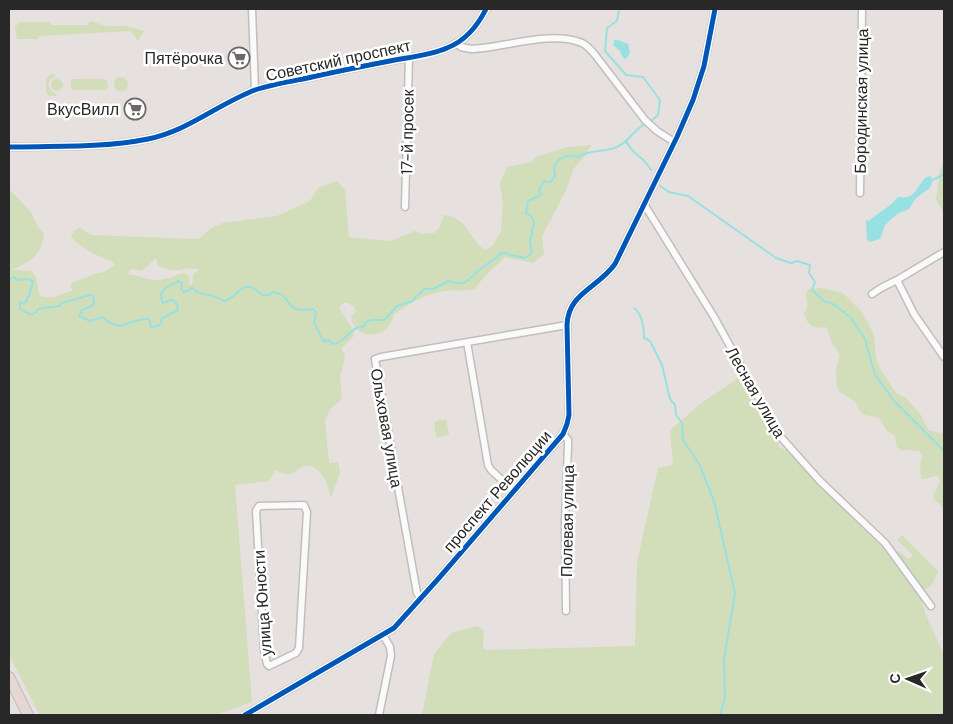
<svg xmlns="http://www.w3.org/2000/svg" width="953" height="724" viewBox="0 0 953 724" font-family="'DM Sans',sans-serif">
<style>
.green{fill:#d2ddb9;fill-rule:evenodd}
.water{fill:#97e1e2}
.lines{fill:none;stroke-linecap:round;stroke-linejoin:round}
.stream{stroke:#97e1e2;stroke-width:2}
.minor-casing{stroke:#c0bebf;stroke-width:9}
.highway-casing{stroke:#bfbdbc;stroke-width:12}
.minor{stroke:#fbfafa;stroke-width:6}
.highway{stroke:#e6d7d4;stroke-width:10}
.cycleway-casing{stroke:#fff;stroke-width:8}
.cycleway{stroke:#0057b8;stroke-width:5}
.labels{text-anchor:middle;stroke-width:5;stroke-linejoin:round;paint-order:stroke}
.poi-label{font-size:16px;fill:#282828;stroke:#fff;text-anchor:end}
.street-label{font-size:16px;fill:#282828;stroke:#fff}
</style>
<rect width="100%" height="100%" fill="#e6e0de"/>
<path class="green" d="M90,21L106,26H126L144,31L138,41L131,31L39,36L37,39H17L15,27L20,22H49L52,25H88Z
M51,74H55V77C46,80 47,90 56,94V96H49L46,92V78Z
M114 84a7 7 0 1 1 14 0a7 7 0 1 1-14 0Z
M51 85a6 6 0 1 1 12 0a6 6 0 1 1-12 0Z
M73,79H104L107,81L108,87L104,90H73L71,88V82Z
M591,145L586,155L574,168L566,190L542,236L544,254L533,263L505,257C495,268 483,276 475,289C464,292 455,289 444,291C426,293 408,305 394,314C389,341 353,341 351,316L356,312L354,307L348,303H343L339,308L354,331L353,337L342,348L345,357L340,377L342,399L330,409L325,420L329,463L338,462L340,473L331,498C329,487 322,467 309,466C295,465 294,482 276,470L269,481L235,485L252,702L216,715H40L9,655V179L10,190L30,211L38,227L44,234C41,257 30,261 12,270L31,271L35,275L40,296C58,300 59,293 73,291L70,287L72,283L97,273L104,272L115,265C111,260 108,260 101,257C91,253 79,245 71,237L74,231L80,228L91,235L194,239L200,238L211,228L223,223L277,216L310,201L318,188L337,181L345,190L349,237L390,241L415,231L423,234L434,233L439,228L444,215C468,218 467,237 485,250L493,245L501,231L503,203L500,183L507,167L532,162L536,157L567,147ZM156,258L158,265L161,267L173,270H180L186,268L199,269L193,275L192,285L189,284L190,278L185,273C177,273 173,278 165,279C152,282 140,276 128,274L129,271L132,269L142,271Z
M944,162V213L936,200L940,171Z
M821,288L843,293L863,313L874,335L876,358L880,369L896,393L906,398L921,415L928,430L944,434V509L940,504L935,501L933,496L940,481L938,476C932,476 928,479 921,479L920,468L922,456L919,451L907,450L902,451L897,448L895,436L886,430L880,419L875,417L864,415L860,411L855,401L840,392L837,387L836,370L840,354L833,345L826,327C814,329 808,326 804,314C810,306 806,302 806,293L809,289Z
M740,377L780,448L787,450L817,483L881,546L921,597L926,615L944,655V715H422L434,654L451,633L478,626L484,631L483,647L486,650L635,646L637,563L658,468L673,465L670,430L700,404Z
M446,419L449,435L436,437L434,422Z
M902,535L938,571C935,579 932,589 922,590L897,556L896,552L899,551L908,559L913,555L897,540Z"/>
<path class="water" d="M618,40L628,44C630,51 632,54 625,59L623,58L620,51L613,45L614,40Z
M930,176L933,180L930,188L916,198L909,209L897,214L885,225L880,239L870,242L867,240L866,220L869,221C879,212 890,207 898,197C901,197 904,198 907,197C918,196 919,178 930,176Z"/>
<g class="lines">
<path class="stream" d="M619,9L617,21L607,28L605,51L626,75L643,77L660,100L658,115L650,122
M626,141C633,156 644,156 651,170
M933,180L944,174
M660,186L669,192L688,196L776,258L791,263L797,261L810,265L809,273L815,282L812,290L824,301L835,305L851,318L865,339L875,375L895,402L944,451
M9,279L14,277L17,280L28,279L33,281L30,293L26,302L20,303V309C27,312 33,319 38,309L59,306L62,303L90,295L93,296L94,302L92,306L82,310L79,316L90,321L103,317C122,336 130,317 149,319L151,327L158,326L161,323L162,318L177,311L178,307L175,301L171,300L163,303C156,290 169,286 179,281L182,283L181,289L184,292L193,288C199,296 204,293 213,296C217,297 221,300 225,301C240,295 243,276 262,295H269L272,292L281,294C287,299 291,309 300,310C305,310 309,309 313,309L316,313L314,323L324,342L326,340L330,341L332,344C346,343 349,327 364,326L366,322L372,320H384L397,306L412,301L424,289H433L449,281C467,287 467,280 479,270C487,263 495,261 501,253H507L506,254L525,258L532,253L530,242L534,222L531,216L526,213L528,201L541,195L539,190L544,181L550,182L555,176L554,166C560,156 567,154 578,157C593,148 603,153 617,147C629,142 634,129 645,124
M634,308C642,314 644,328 644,338L650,341L662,365L670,399L675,405L676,415L682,423L683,440L699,464L714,501L735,593L724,660L725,698L720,715"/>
<g class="minor-casing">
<path id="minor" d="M252,9L255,90
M456,43L461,47L471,49C504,48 550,30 582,43C588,46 592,51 596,56L645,120L657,131L674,142
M9,147C55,146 103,148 148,139C188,131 218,104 255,90C270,85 287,82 303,79C333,72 364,66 395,60C412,57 431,55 447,48C465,41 478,25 486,9
M860,193L862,9
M644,204L714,317L779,435L820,481L885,543L931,606
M405,207L409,58
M897,280L914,314L944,357
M872,294L881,288L897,280L944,252
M467,342L488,465L491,470L514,491
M563,434L568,440V445L565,523L566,611
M304,505L307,512L299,648L296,653L269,666L267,664L264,650L256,511L259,506Z
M421,599L417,593L375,359L381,357L567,325
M245,715L394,628L439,578L563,434L567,424L569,415L567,325C568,293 598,288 615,264L677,137L693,100L704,66L715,9
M379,715L391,656L390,647L383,635"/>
</g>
<g class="highway-casing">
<path id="highway" d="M9,677L28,715"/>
</g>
<use href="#minor" class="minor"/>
<use href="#highway" class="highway"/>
<g class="cycleway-casing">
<path id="cycleway" d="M9,147C55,146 103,148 148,139C188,131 218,104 255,90C270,85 287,82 303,79C333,72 364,66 395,60C412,57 431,55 447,48C465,41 478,25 486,9
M245,715L394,628L439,578L563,434L567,424L569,415L567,325C568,293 598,288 615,264L677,137L693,100L704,66L715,9"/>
</g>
<use href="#cycleway" class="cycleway"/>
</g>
<defs>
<g id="supermarket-ring" transform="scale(1.125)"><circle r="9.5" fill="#fff" stroke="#6a6868" stroke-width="1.5"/><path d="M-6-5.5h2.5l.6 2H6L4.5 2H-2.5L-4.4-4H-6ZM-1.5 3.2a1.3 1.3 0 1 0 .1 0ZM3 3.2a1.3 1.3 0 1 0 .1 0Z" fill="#6a6868"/></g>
</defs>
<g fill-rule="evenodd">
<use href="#supermarket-ring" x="239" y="58"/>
<use href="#supermarket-ring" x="135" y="109"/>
</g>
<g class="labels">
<g class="poi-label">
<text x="223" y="64">Пятёрочка</text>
<text x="119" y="115">ВкусВилл</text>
</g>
<g class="street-label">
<text transform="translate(338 60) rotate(-12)" y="6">Советский проспект</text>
<text transform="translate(861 101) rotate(-89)" y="6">Бородинская улица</text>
<text transform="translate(407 132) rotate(-89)" y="6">17-й просек</text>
<text transform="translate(756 392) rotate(60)" y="6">Лесная улица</text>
<text transform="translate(387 428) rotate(80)" y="6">Ольховая улица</text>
<text transform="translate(497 491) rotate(-49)" y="6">проспект Революции</text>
<text transform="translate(567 521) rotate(-89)" y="6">Полевая улица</text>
<text transform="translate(262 603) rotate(-94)" y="6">улица Юности</text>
</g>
</g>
<rect width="953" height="724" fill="none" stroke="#282828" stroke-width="20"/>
<g transform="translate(908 679) rotate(272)" stroke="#ffffff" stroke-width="4" paint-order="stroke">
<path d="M0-4L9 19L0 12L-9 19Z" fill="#282828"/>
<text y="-8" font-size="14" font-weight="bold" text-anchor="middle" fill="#282828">С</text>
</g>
</svg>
